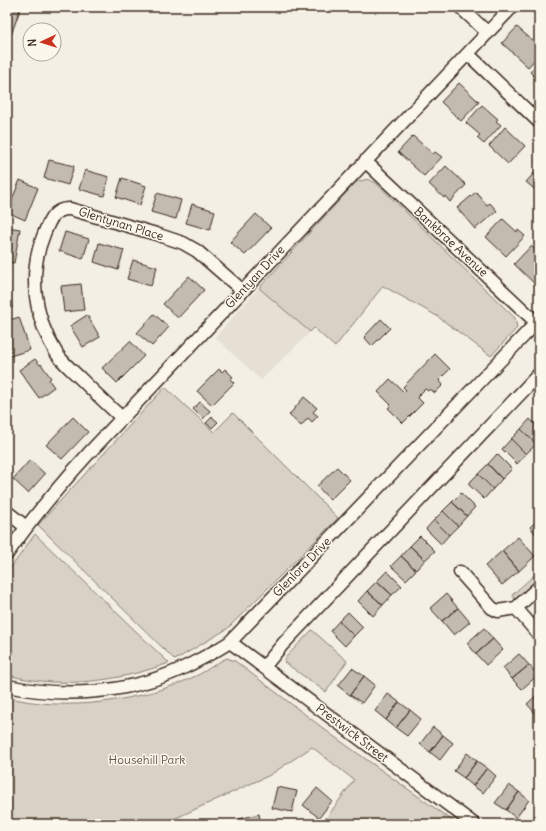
<svg xmlns="http://www.w3.org/2000/svg" width="546" height="831" viewBox="0 0 546 831" font-family="Delius,sans-serif">
<style>
.built{fill:#e5dfd4}
.green{fill:#d8d1c6;stroke:#8a7e72}
.building{fill:#c3bbb0;stroke:#3b2a1e}
.lines{fill:none;stroke-linecap:round;stroke-linejoin:round}
.street-casing{stroke:#3b2a1e;stroke-width:15}
.street{stroke:#fbf7ec;stroke-width:12}
.labels{text-anchor:middle;stroke-width:3;stroke-linejoin:round;paint-order:stroke}
.street-label{font-size:12px;fill:#3b2a1e;stroke:#fbf7ec}
.park-label{font-size:12px;fill:#625448;stroke:#fbf7ec}
</style>
<rect width="100%" height="100%" fill="#f3efe4"/>
<filter id="ink" filterUnits="userSpaceOnUse"><feTurbulence type="fractalNoise" baseFrequency=".025" numOctaves="2"/><feDisplacementMap in="SourceGraphic" scale="8" xChannelSelector="R" yChannelSelector="G"/><feConvolveMatrix kernelMatrix="1 2 1 2 8 2 1 2 1" color-interpolation-filters="sRGB"/></filter>
<g filter="url(#ink)">
<path class="built" d="M259,288L310,332L261,380L215,337Z"/>
<path class="green" d="M368,179L376,183L515,318L517,328L491,356L437,316L383,286L335,347L314,328L310,332L259,288L356,182Z
M165,387L214,432L233,413L338,518L227,629L175,660L38,525Z
M35,534L169,663C116,682 62,689 7,675V573Z
M539,571V577L515,599L512,595Z
M312,630L347,661L326,692L284,662L286,657Z
M227,658L235,661L332,735L457,824H322L354,780L312,747L270,775L163,824H7V697C65,713 144,701 198,675C208,670 217,662 227,658Z"/>
<path class="building" d="M7,7H21L11,35L7,34Z
M517,27L539,46V55L528,67L502,43Z
M539,62V81L530,72Z
M459,83L479,102L461,121L441,102Z
M482,105L498,119L496,121L501,125L484,144L477,138L480,135L466,123Z
M505,127L525,146L508,164L489,146Z
M413,136L433,154L435,152L442,157L424,176L398,152Z
M49,160L74,166L68,185L44,178Z
M446,166L466,185L450,202L445,196L444,198L429,184Z
M539,168V193L526,182Z
M85,170L109,177L104,196L79,189Z
M122,178L146,186L140,205L116,197Z
M20,180L38,188L25,220L7,212Z
M476,192L487,205L490,203L497,211L475,229L457,208Z
M157,193L181,200L176,219L151,212Z
M192,204L215,211L210,230L186,223Z
M256,214L271,228L245,255L230,242Z
M503,219L517,232L518,230L525,236L506,256L486,237Z
M7,227L20,229L14,263L7,262Z
M65,232L89,239L83,259L59,251Z
M99,243L124,250L118,270L94,262Z
M531,246L539,254V285L538,287L514,264Z
M133,260L157,267L151,286L127,279Z
M7,273H9L12,308H7Z
M189,276L204,290L178,318L163,304Z
M81,284L84,310L64,312L61,286Z
M154,314L169,327L152,346L137,333Z
M87,315L100,337L83,347L70,326Z
M19,317L30,350L10,356L7,346V321Z
M381,319L390,328L372,346L364,337Z
M130,341L144,356L117,383L102,368Z
M435,354L450,369L439,380L443,385L435,393L430,389L428,391L425,389L417,397L423,403L403,423L388,408L391,405L378,392L390,379L404,392L406,390L403,387Z
M35,359L40,365L41,364L51,378L49,380L54,387L39,398L19,370Z
M219,369L222,372L225,369L233,377L230,379L234,383L212,405L197,391Z
M304,397L317,408L313,412L318,416L312,422L308,418L301,426L289,415Z
M200,402L210,411L203,419L193,409Z
M73,417L88,432L62,459L46,445Z
M212,417L218,422L212,428L206,423Z
M530,419L539,428V440L536,444L521,429Z
M521,429L536,444L526,454L511,439Z
M511,439L526,454L517,464L502,449Z
M497,454L512,469L502,479L488,464Z
M30,460L45,474L28,493L13,479Z
M488,464L502,479L493,489L478,474Z
M337,467L350,480L330,500L317,486Z
M478,474L493,489L484,499L468,484Z
M461,493L475,507L467,516L452,502Z
M452,502L467,516L458,526L443,511Z
M443,511L458,526L449,535L434,520Z
M539,519V538L530,527Z
M434,520L449,535L441,544L426,529Z
M420,536L435,551L425,560L410,546Z
M518,537L535,556L519,571L502,551Z
M410,546L425,560L416,570L401,556Z
M502,551L519,571L502,585L485,566Z
M401,556L416,570L406,580L391,566Z
M387,571L402,586L392,595L377,581Z
M377,581L392,595L383,605L367,591Z
M367,591L383,605L373,616L358,601Z
M446,594L458,608L442,621L430,608Z
M458,608L470,622L454,635L442,621Z
M348,612L363,627L354,636L339,621Z
M339,621L354,636L345,646L330,631Z
M484,628L493,639L476,654L467,643Z
M493,639L503,650L486,665L476,654Z
M519,654L529,665L512,679L503,668Z
M529,665L538,675L522,689L512,679Z
M352,668L364,676L350,695L338,686Z
M364,676L375,685L362,703L350,695Z
M539,693V713L537,715L527,704Z
M388,694L399,702L386,720L375,711Z
M399,702L410,710L396,728L386,720Z
M410,710L421,719L407,736L396,728Z
M433,727L443,735L430,752L420,744Z
M443,735L453,743L440,760L430,752Z
M467,753L477,761L464,778L454,771Z
M477,761L487,768L473,786L464,778Z
M487,768L496,776L483,793L473,786Z
M509,785L519,792L506,810L495,803Z
M277,787L297,791L292,812L272,808Z
M317,788L332,801L319,818L303,805Z
M519,792L529,800L516,818L506,810Z
M539,811V824H529Z
M259,814L261,824H240L239,819Z"/>
<g class="lines">
<g class="street-casing">
<path id="street" d="M460,7L488,33
M468,54L539,122
M365,161L539,325
M122,418C108,405 94,392 80,378C72,370 63,363 57,354C34,318 28,273 44,234C49,221 54,208 70,209L156,234L183,243L197,251L243,291
M7,512L26,527
M7,554C32,518 60,485 89,453L512,7
M460,572L492,608L498,611L516,608
M539,587L516,608L539,635
M230,642L474,824
M264,667L283,644L539,374
M7,686C65,698 126,694 181,669C198,661 214,652 230,642L539,320"/>
</g>
<use href="#street" class="street"/>
</g>
</g>
<g class="labels">
<g class="street-label">
<text transform="translate(121 224) rotate(17)" y="4">Glentynan Place</text>
<text transform="translate(451 242) rotate(43)" y="4">Bankbrae Avenue</text>
<text transform="translate(255 277) rotate(-47)" y="4">Glentyan Drive</text>
<text transform="translate(302 567) rotate(-46)" y="4">Glenlora Drive</text>
<text transform="translate(352 733) rotate(37)" y="4">Prestwick Street</text>
</g>
<g class="park-label">
<text x="147" y="764">Househill Park</text>
</g>
</g>
<rect width="546" height="831" fill="none" stroke="#fbf7ec" stroke-width="24"/>
<rect x="12" y="12" width="522" height="807" fill="none" stroke="#3b2a1e" stroke-width="1.5" filter="url(#ink)"/>
<g transform="translate(42 42) rotate(266)"><circle r="19" fill="#fbf7ec" stroke="#aea59a"/>
<path d="M0-3L7 15L0 10L-7 15Z" fill="#c8321e"/>
<text y="-6" font-size="11" font-weight="bold" text-anchor="middle" fill="#3b2a1e">N</text>
</g>
</svg>
